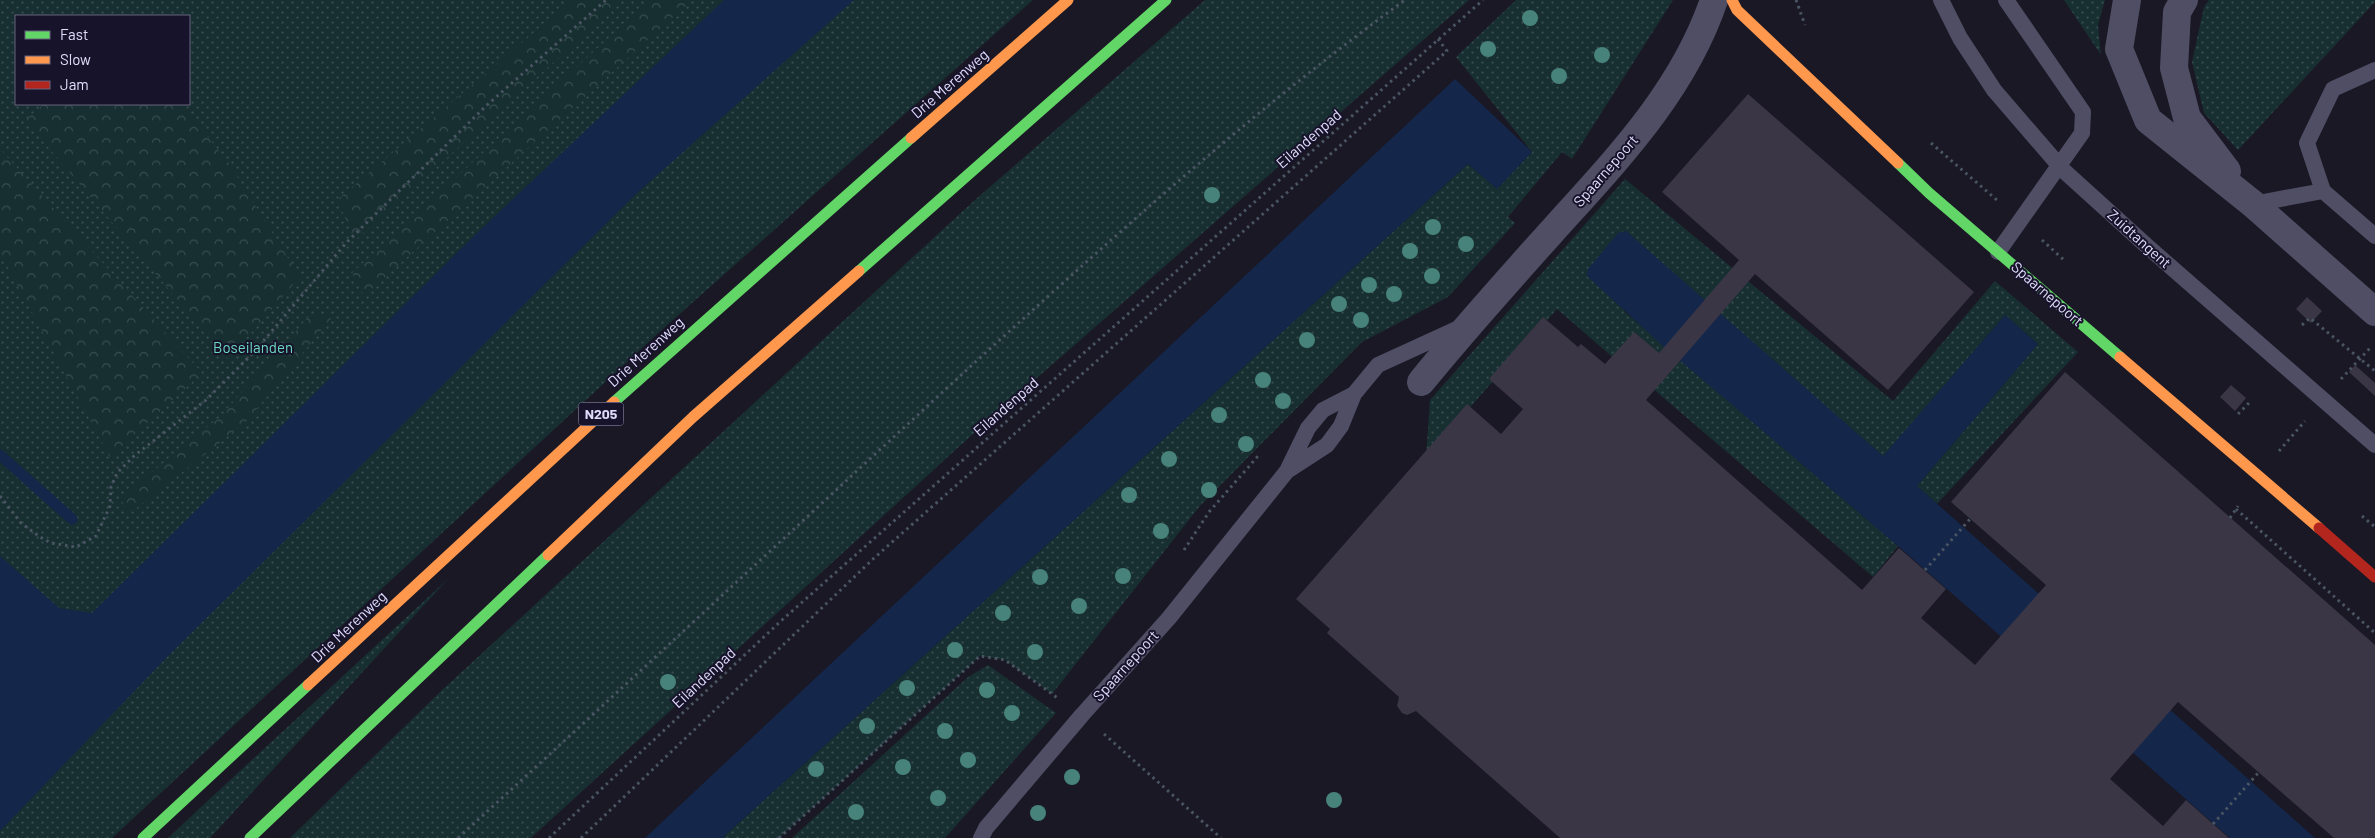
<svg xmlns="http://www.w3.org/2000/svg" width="2375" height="838" viewBox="0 0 2375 838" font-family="Barlow,sans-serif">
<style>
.green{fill:url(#green-dots);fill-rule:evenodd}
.forest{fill:url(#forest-crowns)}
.water{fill:#14274a}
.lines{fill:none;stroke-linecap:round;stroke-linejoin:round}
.stream{stroke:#14274a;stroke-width:11}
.building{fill:#3a3646}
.path{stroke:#4a5563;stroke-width:3;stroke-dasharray:2.5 4;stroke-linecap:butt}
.lane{stroke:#504e65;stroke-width:16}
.street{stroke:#504e65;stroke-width:28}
.fast{stroke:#63d668;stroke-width:11}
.slow{stroke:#ff974d;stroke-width:11}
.jam{stroke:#b3261e;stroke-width:11}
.tree{fill:#47837b}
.labels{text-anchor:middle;stroke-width:4;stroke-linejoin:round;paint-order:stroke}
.shield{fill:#17132a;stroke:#a5a0be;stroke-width:1}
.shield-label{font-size:14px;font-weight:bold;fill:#e2ddfd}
.street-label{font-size:15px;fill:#e2ddfd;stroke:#17132a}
.park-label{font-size:15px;fill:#6cdac1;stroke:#17132a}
</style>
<defs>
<pattern id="green-dots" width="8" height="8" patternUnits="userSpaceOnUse" patternTransform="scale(1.25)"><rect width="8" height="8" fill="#172f31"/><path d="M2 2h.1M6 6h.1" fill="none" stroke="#384d50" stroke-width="1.8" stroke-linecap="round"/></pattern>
<pattern id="forest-crowns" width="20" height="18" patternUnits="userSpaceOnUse" patternTransform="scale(1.25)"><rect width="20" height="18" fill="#172f31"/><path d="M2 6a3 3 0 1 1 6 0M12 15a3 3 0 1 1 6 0" fill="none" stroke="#384d50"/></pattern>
</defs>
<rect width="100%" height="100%" fill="#1a1825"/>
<path class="green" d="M0,0H1033L665,327L112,838H0ZM16,16H189V104H16Z
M1205,0H1469L974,433L531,838H290L441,691L976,199Z
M1516,0H1673L1572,159L1562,152L1508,217L1515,223L1448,297L1362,342L1199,507L1052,694L1005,660L980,656L779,838H722L1468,164L1497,189L1532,152L1456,57Z
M2064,0H2105L2098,25L2101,55Z
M2209,0H2375V2L2238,150L2204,113L2192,62L2204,7Z
M1625,179L1893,401L1995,281L2078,352L1937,504L1917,486L2038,344L2005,315L1883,457L1625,231L1624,311L1898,546L1873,577L1645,382L1617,361L1557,309L1426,457L1430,400Z
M448,579L210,838H168L202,806Z
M988,665L1056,713L945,838H792L968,677Z"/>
<path class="forest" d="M572,0H623L355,240L337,200Z
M650,0H692L364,296L352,273Z
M44,104H181L228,162L300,277L228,359L25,120Z
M0,149L202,373L110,457L0,253Z
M310,315L333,316L246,422L129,514L120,498L220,417Z"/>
<path class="water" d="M724,0H854L637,193L168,656L0,831V556L59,608L92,613L477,233Z
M1455,79L1532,152L1497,189L1468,164L722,838H645Z
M1626,231L1883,456L2005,315L2038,344L1917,486L2315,838H2230L1898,546L1663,346L1587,276L1588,269L1618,233Z"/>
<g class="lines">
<path class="stream" d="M0,455L72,519"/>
</g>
<path class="building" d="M1748,94L1974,292L1888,390L1755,274L1646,400L1862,590L1899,548L1946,589L1921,618L1975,665L2046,585L1951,502L2065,372L2375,645V838H2334L2178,702L2110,779L2163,826L2186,800L2229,838H1560L1416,711L1407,715L1402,713L1397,706L1399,697L1327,633L1330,629L1296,599L1467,404L1501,434L1523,409L1489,379L1543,317L1578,347L1581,344L1605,364L1634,332L1659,353L1739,260L1662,192Z
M2307,297L2322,311L2311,323L2296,309Z
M2355,365L2375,383V396L2349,372Z
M2231,385L2246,398L2235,411L2220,397Z"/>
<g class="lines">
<path class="path" d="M1796,0L1805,25
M1931,143L1998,201
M2042,240L2065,261
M2302,325L2310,318L2375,371
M2341,379L2371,347
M2238,414L2250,402
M2279,451L2305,421
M0,496L21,523L40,537L51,543L76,547L96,536L110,506L111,487L117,473L134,456L206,400L255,351L346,243L486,106L606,0
M2236,509L2375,633
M2362,516L2375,527
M2230,518L2238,506
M1184,550L1209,512L1259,455
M1925,570L1970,519
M1104,734L1221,838
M2213,824L2259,772
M458,838C634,678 807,516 982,356C1119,232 1256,108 1405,0
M549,838L782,620L1483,0
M581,838L873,559L1447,51L1438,39
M779,838L980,656L1005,660L1059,699"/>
<path class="lane" d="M1941,0L1960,38L1994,90L2063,170L2148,247L2375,445
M2375,70L2333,89L2307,143L2323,191L2375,236
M2253,204L2323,191
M1998,252L2082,133L2083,112L2006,0
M1287,471L1327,445L1341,426L1354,394L1378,365L1461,327
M981,838L986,828L1082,715L1169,618L1287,471L1308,428L1323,410L1354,394"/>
<path class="street" d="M2127,0L2119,49L2148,120L2253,204L2375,312
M2184,0L2177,12L2174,68L2187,118L2227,171
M1421,382C1464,329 1510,278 1555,228C1618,158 1683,91 1714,0"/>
<path class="fast" d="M1898,163L1929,193L2120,357
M859,271L1166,0
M614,402L911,138
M143,838L308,685
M250,838L548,555"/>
<path class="slow" d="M1732,0L1737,10L1898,163
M911,138L1068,0
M2120,357L2319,528
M548,555L693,417L859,271
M308,685L614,402"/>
<path class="jam" d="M2319,528L2375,577"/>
</g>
<g class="tree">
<circle cx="1530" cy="18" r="8"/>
<circle cx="1488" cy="49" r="8"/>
<circle cx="1602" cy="55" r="8"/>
<circle cx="1559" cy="76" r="8"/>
<circle cx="1212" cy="195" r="8"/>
<circle cx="1433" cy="227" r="8"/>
<circle cx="1466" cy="244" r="8"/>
<circle cx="1410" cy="251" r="8"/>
<circle cx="1432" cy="276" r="8"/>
<circle cx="1369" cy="285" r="8"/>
<circle cx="1394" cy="294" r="8"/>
<circle cx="1339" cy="304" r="8"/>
<circle cx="1361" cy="320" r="8"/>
<circle cx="1307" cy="340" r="8"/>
<circle cx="1263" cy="380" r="8"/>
<circle cx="1283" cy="401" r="8"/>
<circle cx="1219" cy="415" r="8"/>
<circle cx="1246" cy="444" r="8"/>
<circle cx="1169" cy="459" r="8"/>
<circle cx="1209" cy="490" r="8"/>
<circle cx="1129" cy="495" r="8"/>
<circle cx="1161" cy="531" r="8"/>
<circle cx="1123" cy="576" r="8"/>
<circle cx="1040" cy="577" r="8"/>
<circle cx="1079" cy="606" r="8"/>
<circle cx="1003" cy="613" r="8"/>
<circle cx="955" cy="650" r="8"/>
<circle cx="1035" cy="652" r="8"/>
<circle cx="668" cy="682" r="8"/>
<circle cx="907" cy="688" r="8"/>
<circle cx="987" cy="690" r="8"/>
<circle cx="1012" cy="713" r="8"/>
<circle cx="867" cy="726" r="8"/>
<circle cx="945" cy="731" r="8"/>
<circle cx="968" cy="760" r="8"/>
<circle cx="903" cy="767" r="8"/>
<circle cx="816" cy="769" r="8"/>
<circle cx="1072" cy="777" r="8"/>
<circle cx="938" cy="798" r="8"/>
<circle cx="1334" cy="800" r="8"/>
<circle cx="856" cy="812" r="8"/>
<circle cx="1038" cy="813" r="8"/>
</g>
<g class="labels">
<rect class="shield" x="578.5" y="402.5" width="45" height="23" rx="4"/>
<g class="shield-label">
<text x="601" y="419">N205</text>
</g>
<g class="street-label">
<text transform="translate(950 84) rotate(-41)" y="5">Drie Merenweg</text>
<text transform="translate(1309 139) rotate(-41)" y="5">Eilandenpad</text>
<text transform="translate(1606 171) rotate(-49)" y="5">Spaarnepoort</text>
<text transform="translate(2139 239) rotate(42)" y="5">Zuidtangent</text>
<text transform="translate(2047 294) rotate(41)" y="5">Spaarnepoort</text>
<text transform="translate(646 352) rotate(-42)" y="5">Drie Merenweg</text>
<text transform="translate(1006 407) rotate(-41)" y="5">Eilandenpad</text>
<text transform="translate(349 627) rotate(-43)" y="5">Drie Merenweg</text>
<text transform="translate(1126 666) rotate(-48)" y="5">Spaarnepoort</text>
<text transform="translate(704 678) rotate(-43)" y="5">Eilandenpad</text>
</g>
<g class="park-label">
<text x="253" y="353">Boseilanden</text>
</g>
</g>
<rect x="15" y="15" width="175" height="90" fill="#17132a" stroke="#68647e"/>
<rect x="25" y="31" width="25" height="8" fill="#63d668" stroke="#68647e"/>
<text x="60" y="40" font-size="15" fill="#e2ddfd">Fast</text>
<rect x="25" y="56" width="25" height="8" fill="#ff974d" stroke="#68647e"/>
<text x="60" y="65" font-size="15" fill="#e2ddfd">Slow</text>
<rect x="25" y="81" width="25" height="8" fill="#b3261e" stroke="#68647e"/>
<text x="60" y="90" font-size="15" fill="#e2ddfd">Jam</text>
</svg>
